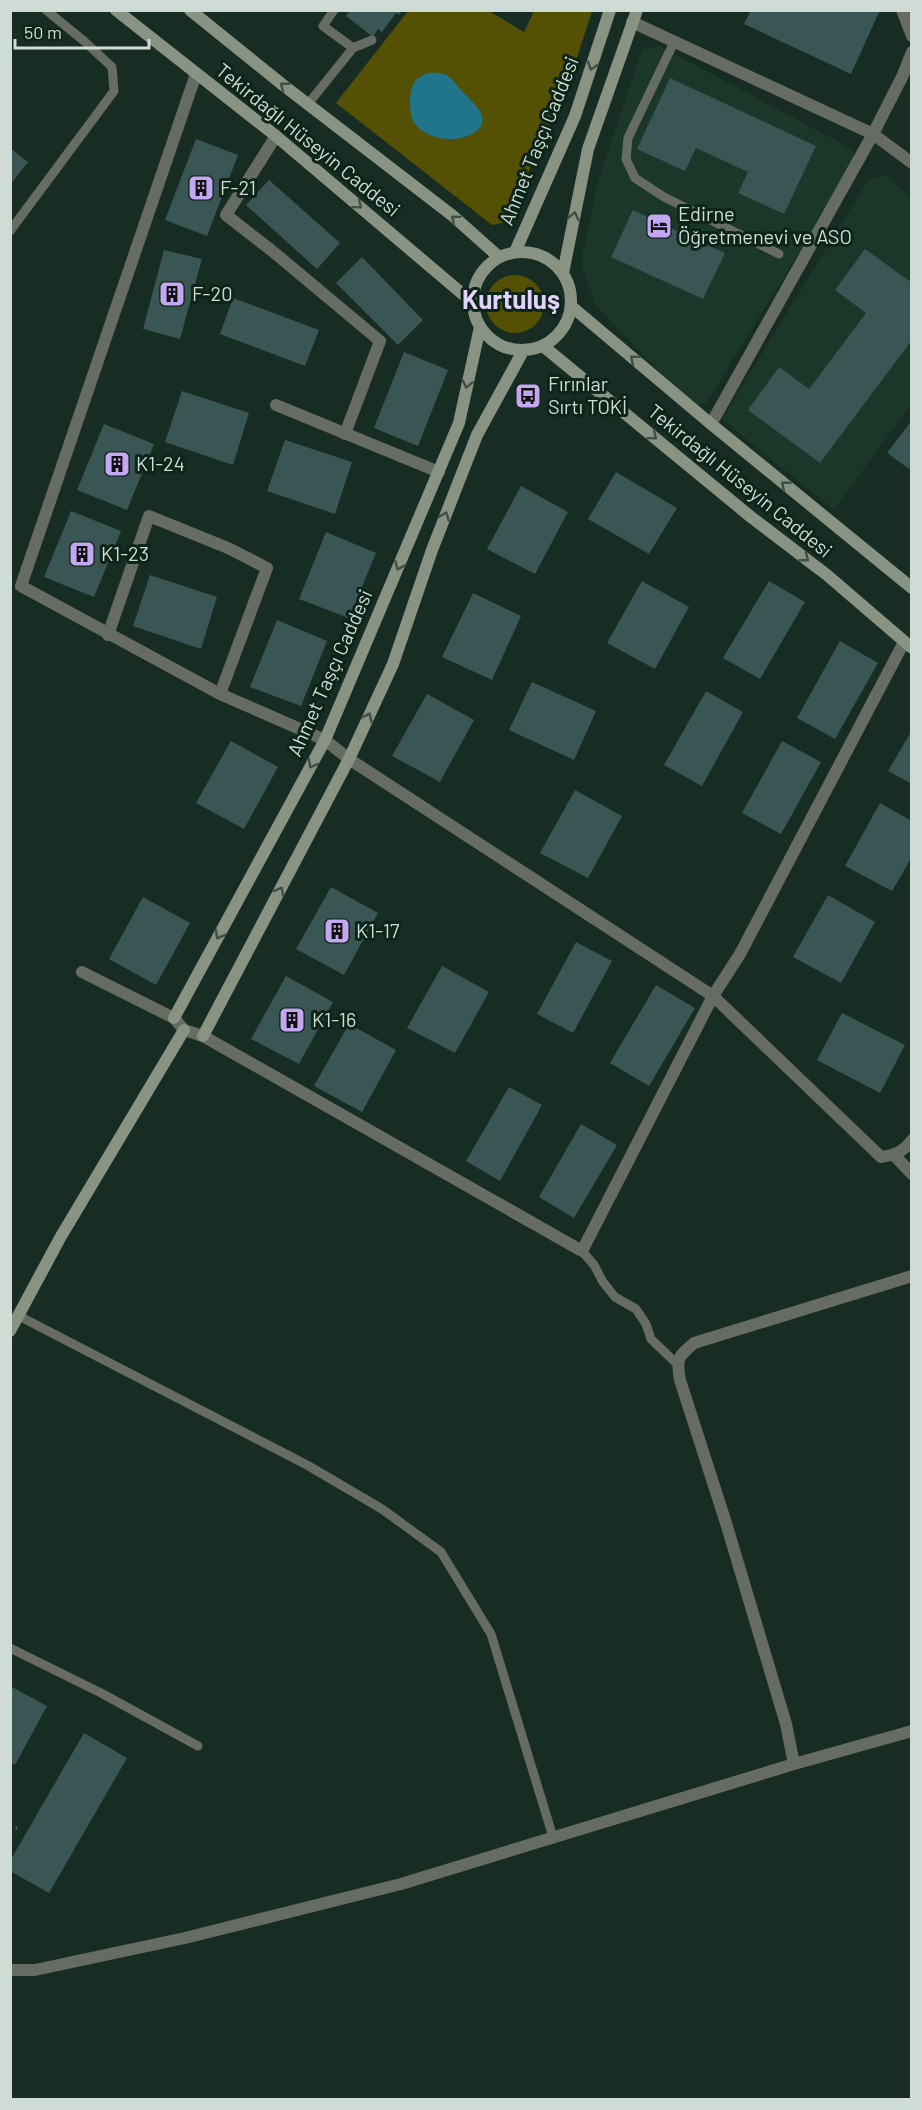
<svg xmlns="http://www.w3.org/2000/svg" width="922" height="2110" viewBox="0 0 922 2110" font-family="Barlow,sans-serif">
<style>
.built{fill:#1a372a}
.green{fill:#545004}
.water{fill:#1f758a}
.building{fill:#395654}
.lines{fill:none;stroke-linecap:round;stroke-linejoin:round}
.path{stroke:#53665d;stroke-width:3;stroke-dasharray:1.5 4.5;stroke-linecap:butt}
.lane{stroke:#666c63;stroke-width:9}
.street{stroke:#666c63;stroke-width:12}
.secondary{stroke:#899384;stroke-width:12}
.oneway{stroke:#3f5044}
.labels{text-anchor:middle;stroke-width:6;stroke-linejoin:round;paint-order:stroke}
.street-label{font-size:20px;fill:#cedcd5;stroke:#0d2419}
.poi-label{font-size:20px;fill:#cedcd5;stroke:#0d2419;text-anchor:start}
.district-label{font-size:26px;font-weight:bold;fill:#e2d2fd;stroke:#0d2419}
</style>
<rect width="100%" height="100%" fill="#172d23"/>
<path class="built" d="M659,46L852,149L856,160L706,403L692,406L596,306L581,263L598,180L636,66L643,49Z
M886,175L911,198V404L834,510L722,419L868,180Z"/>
<path class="green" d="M408,11H489L524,32L534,11H592L575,64L507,222L492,225L336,103Z
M486 304a29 29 0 1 1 58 0a29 29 0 1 1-58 0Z"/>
<path class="water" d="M427,73C434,73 440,72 446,75C453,79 456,85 462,91C470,101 495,118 475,132C458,144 425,141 413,121C410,114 410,105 410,98C411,92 412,84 416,80C418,77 424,75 427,73Z"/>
<path class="building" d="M350,10H402L399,15L396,13L382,32L378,29L373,37L346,16Z
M751,10H880L851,74L744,24Z
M670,78L816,146L784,214L738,193L748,172L696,148L685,171L637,149Z
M196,139L238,155L207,236L165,220Z
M10,148L28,162L10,185Z
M269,180L340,243L317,269L246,205Z
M633,210L725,253L703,299L611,257Z
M865,249L912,283V340L820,463L748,410L779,367L809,389L866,313L835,290Z
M164,250L202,259L180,339L143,329Z
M362,257L423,320L398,345L336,283Z
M233,298L319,330L305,366L220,334Z
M404,352L448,370L418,446L374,428Z
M182,391L249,413L233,465L165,442Z
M912,420V471L887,453Z
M104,424L154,444L127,510L77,490Z
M285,440L352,462L335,514L267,491Z
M616,472L677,508L649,554L588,519Z
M521,486L568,512L535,574L487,549Z
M71,511L121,531L94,597L44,577Z
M326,532L376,553L349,618L299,599Z
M150,575L217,597L201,649L133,626Z
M642,581L689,607L655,669L607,643Z
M769,581L805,602L760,679L723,658Z
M473,593L521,616L492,680L442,657Z
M277,620L327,641L301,706L250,687Z
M840,641L878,663L835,739L797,718Z
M532,682L596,711L574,760L509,730Z
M706,691L743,712L702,786L664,765Z
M427,694L474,720L440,782L392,756Z
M912,730V784L888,771Z
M231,741L278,767L244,829L196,803Z
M782,741L821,762L781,834L742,813Z
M575,790L622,816L588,878L540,853Z
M880,803L912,821V857L892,891L845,866Z
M331,887L378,913L344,975L296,949Z
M828,895L875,922L841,983L793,957Z
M143,897L190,923L156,985L109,959Z
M576,942L612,961L573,1033L537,1014Z
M442,966L489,992L455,1053L407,1028Z
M286,976L333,1002L299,1064L251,1039Z
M656,985L695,1008L649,1086L610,1063Z
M842,1013L905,1045L880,1093L817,1060Z
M349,1024L396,1050L362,1112L314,1086Z
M509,1087L542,1105L500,1181L466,1161Z
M581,1124L617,1145L574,1218L539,1197Z
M10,1686L47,1706L15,1765L10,1762Z
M84,1733L127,1758L49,1893L10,1871V1861Z"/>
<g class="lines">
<path class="path" d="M10,1826L19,1829"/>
<path class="lane" d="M334,10L323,26L353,48L372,40
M674,42L628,138L626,159L635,178L664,197L779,254
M308,104L353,48
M10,231L114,91L112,67L84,41L46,10
M582,1251L594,1265L603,1282L615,1297L636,1309L646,1324L651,1339L676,1363
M19,1316L307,1465L382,1509L441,1552L491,1634L553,1837
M10,1648L103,1694L198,1746"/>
<path class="street" d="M902,10L912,36
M632,22L873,134L903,75L912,52
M196,74L21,586L220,694L325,740L349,759L713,996L881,1157C895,1155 903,1152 912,1140
M276,136L226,215L271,250L380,341L345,434
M276,405L439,472
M711,424L873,134L912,163
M108,635L149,516L228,548L267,568L220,694
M82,972L174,1018L184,1030L203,1036L582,1251L713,996L740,954L904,642
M894,1155L912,1174
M794,1764L786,1724L726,1523L680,1380C676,1358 678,1357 694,1343L912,1276
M10,1970H35L185,1938L401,1884L794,1764L912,1731"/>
<path class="secondary" d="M116,10L276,136L472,302
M190,10L283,85L453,216L499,257
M473 301a49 49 0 1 1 98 0a49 49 0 1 1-98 0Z
M515,252L575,116L610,10
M563,273L588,149L637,10
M571,306L711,424L912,588
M543,346L751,517L827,575L912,648
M174,1018L325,740L459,423L480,327
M203,1036L349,759L393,664L432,550L477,435L523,351
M10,1331L60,1238L184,1030"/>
</g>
<defs><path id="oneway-chevron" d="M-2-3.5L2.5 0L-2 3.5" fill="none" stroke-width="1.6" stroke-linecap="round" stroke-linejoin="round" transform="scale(1.5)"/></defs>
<g class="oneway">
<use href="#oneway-chevron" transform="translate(592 66) rotate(108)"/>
<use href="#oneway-chevron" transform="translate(284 86) rotate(-142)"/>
<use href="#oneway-chevron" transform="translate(358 205) rotate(40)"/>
<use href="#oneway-chevron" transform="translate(574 216) rotate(-78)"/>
<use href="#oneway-chevron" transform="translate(455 219) rotate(-140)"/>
<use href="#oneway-chevron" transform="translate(634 359) rotate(-140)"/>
<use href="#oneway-chevron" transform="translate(467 384) rotate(102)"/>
<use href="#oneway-chevron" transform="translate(653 436) rotate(40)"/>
<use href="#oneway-chevron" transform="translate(785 485) rotate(-141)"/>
<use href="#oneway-chevron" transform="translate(445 516) rotate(-68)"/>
<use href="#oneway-chevron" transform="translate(805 558) rotate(38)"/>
<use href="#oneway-chevron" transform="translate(399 566) rotate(113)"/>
<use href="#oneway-chevron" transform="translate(368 717) rotate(-65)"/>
<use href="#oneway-chevron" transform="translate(312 764) rotate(119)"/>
<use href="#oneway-chevron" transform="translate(280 891) rotate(-62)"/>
<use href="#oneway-chevron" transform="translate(219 935) rotate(119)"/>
</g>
<defs>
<g id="building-square" transform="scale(1.35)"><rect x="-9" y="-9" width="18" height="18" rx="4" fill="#c4a7f1" stroke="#0d2419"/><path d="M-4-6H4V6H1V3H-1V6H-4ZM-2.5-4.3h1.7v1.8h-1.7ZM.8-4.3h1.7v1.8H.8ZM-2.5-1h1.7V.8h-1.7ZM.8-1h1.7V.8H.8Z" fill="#111"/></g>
<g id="hotel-square" transform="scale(1.35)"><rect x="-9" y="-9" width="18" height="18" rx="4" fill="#c4a7f1" stroke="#0d2419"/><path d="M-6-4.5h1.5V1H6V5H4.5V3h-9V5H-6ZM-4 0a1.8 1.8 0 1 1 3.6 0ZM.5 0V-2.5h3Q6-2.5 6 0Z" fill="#111"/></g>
<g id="bus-square" transform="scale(1.35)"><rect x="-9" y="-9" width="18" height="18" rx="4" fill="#c4a7f1" stroke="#0d2419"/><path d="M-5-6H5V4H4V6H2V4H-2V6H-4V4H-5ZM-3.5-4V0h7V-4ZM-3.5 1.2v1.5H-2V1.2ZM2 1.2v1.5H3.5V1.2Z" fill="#111"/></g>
</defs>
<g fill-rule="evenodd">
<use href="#building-square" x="201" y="188"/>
<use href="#hotel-square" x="659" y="226"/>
<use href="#building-square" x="172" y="294"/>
<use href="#bus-square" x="528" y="396"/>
<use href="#building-square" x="117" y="464"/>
<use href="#building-square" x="82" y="554"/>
<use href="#building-square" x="337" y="931"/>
<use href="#building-square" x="292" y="1020"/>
</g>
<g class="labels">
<g class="street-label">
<text transform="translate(308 140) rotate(39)" y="7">Tekirdağlı Hüseyin Caddesi</text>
<text transform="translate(539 141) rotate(-68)" y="7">Ahmet Taşçı Caddesi</text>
<text transform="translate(740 481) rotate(39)" y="7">Tekirdağlı Hüseyin Caddesi</text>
<text transform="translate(330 673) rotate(-66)" y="7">Ahmet Taşçı Caddesi</text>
</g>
<g class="poi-label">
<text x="220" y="195">F-21</text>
<text x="678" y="221">Edirne<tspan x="678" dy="23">Öğretmenevi ve ASO</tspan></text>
<text x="192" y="301">F-20</text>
<text x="548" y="391">Fırınlar<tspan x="548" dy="23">Sırtı TOKİ</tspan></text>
<text x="136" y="471">K1-24</text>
<text x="101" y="561">K1-23</text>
<text x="356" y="938">K1-17</text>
<text x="312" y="1027">K1-16</text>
</g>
<g class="district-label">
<text x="511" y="309">Kurtuluş</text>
</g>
</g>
<rect width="922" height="2110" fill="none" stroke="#cedcd5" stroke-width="24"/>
<path d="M15 39v9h134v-9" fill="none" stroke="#cedcd5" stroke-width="3"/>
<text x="24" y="39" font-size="18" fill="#cedcd5" stroke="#0d2419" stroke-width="4.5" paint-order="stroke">50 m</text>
</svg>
